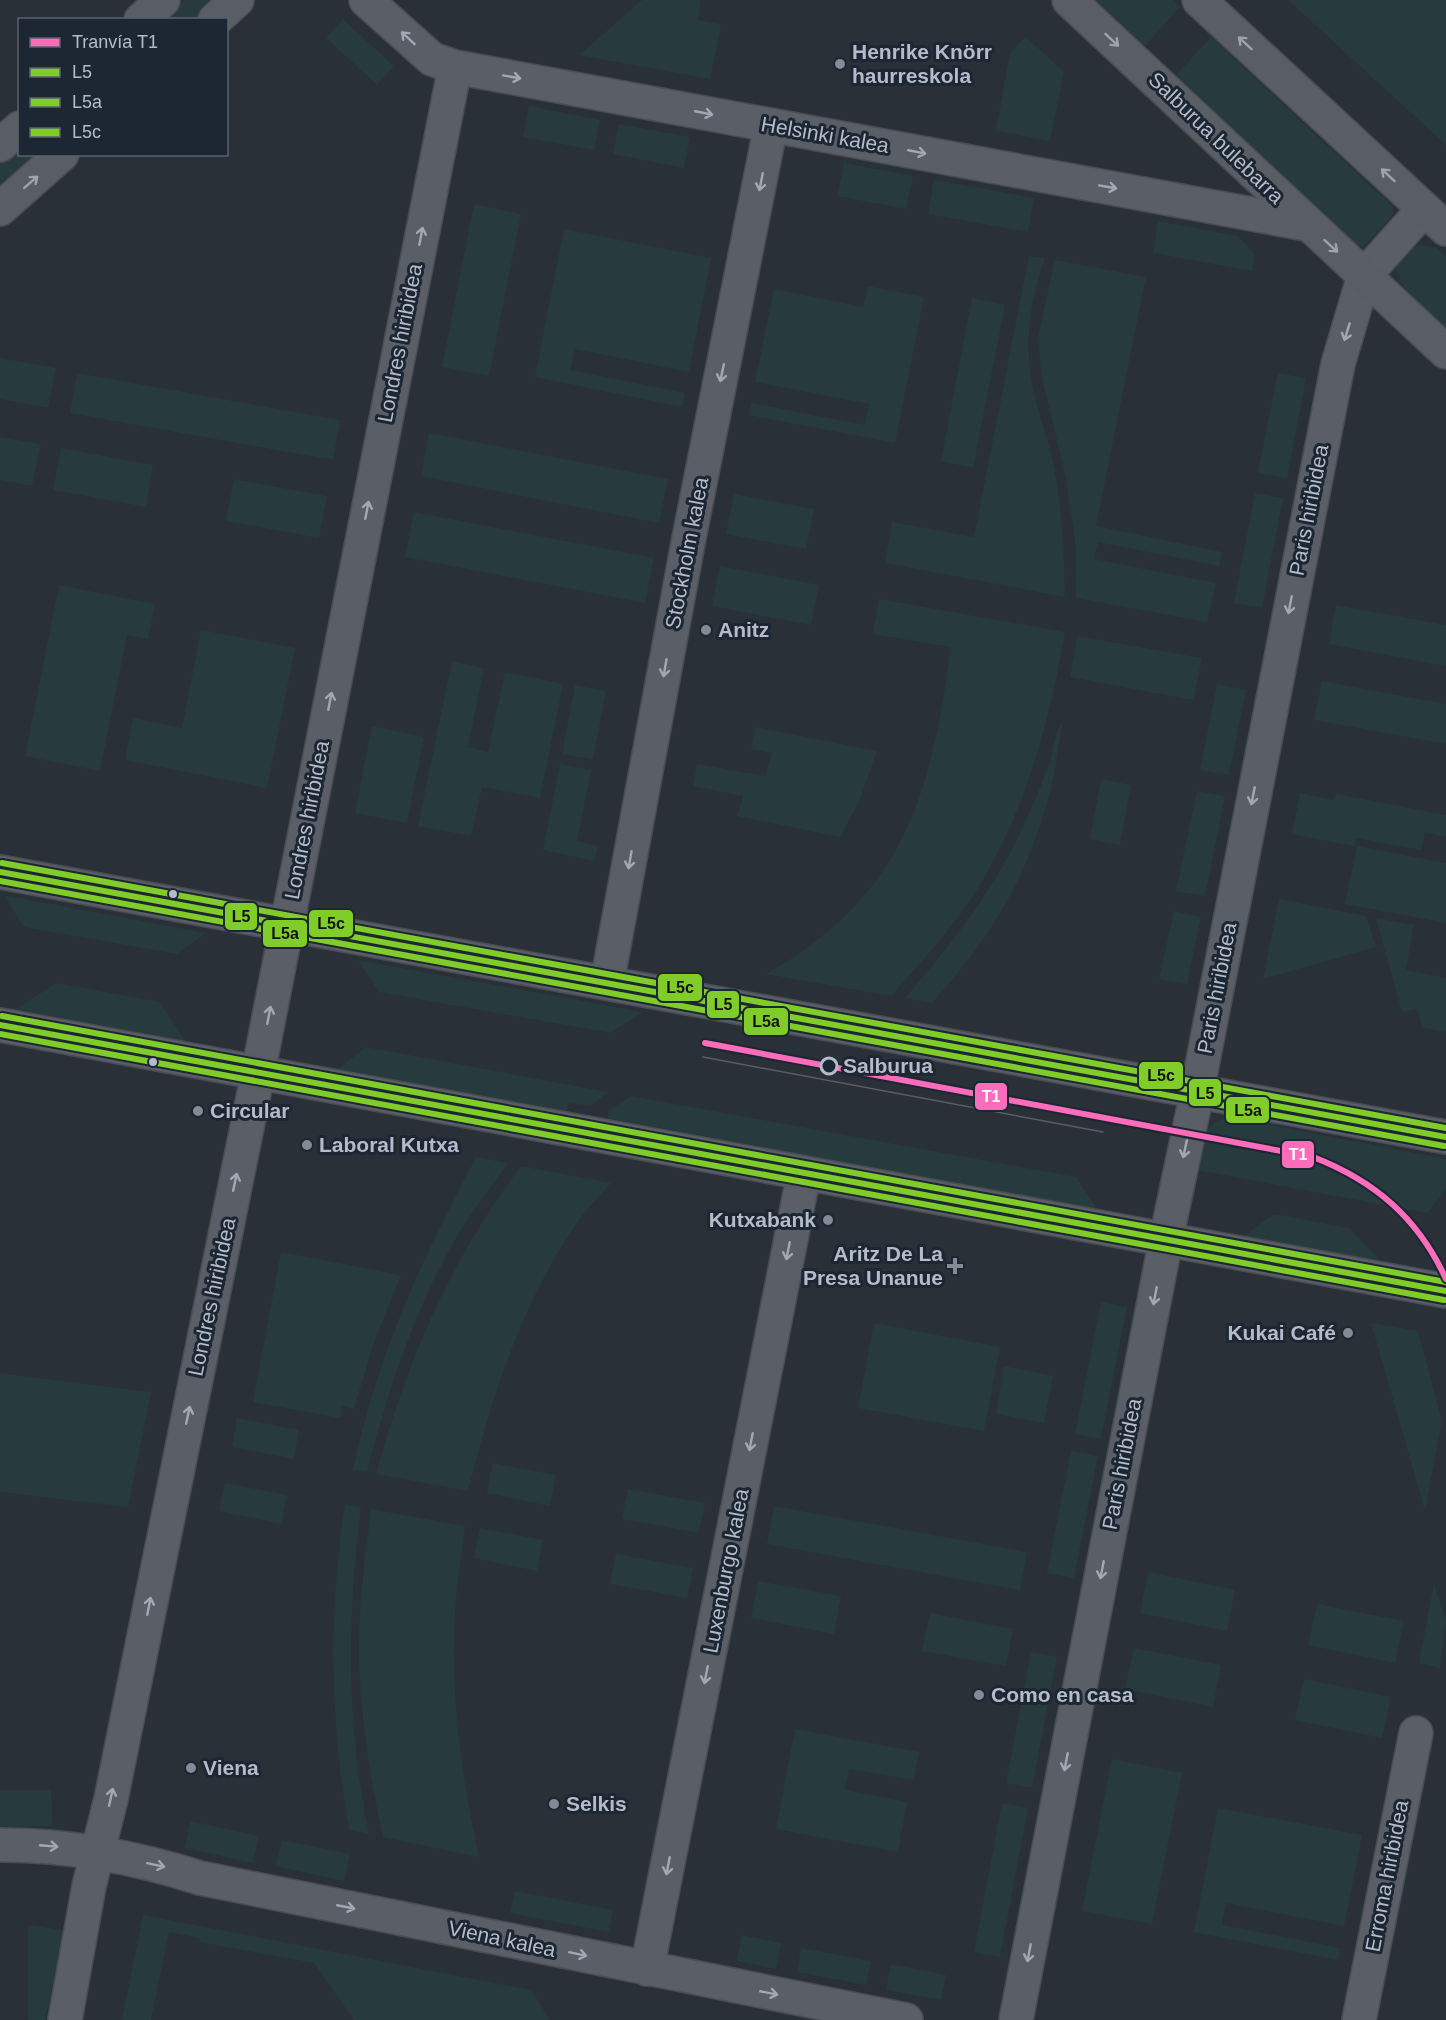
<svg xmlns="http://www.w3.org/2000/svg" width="1446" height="2020" viewBox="0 0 1446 2020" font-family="Helvetica,sans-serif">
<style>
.green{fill:#273a3e}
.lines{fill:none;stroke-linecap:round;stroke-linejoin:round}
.street-casing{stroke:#484c53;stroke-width:36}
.secondary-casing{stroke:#484c53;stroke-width:36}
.street{stroke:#5a5e66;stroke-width:33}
.secondary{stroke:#595d64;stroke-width:33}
.tram{stroke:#595d64;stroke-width:1.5}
.bus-1-casing{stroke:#1d2633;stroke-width:10}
.bus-2-casing{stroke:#1d2633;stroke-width:10}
.bus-3-casing{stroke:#1d2633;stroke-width:10}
.bus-1{stroke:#80cc28;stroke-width:6}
.bus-2{stroke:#80cc28;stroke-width:6}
.bus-3{stroke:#80cc28;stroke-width:6}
.tram-1-casing{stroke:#1d2633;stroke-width:10}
.tram-1{stroke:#fb6dba;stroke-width:6}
.oneway{stroke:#a2a9b5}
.oneway2{stroke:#9da4b0}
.poi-dot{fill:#848b96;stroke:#1d2633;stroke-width:2}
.bus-dot{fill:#b4bcc9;stroke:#1d2633;stroke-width:2}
.stop-dot{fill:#1d2633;stroke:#b4bcc9;stroke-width:3}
.labels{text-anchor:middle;stroke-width:6;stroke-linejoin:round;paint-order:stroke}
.poi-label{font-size:21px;font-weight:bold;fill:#b4bcc9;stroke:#1d2633;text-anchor:start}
.street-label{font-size:21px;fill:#b4bcc9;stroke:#1d2633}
.stop-label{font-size:21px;font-weight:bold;fill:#b4bcc9;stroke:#1d2633;text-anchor:start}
.line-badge{stroke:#1d2633;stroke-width:2}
.badge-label{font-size:16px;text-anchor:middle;font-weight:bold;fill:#fff}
.pale-badge-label{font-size:16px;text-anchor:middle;font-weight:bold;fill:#111}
</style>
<rect width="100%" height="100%" fill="#2a3038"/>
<path class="green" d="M185,0H218L196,19L163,20Z
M642,0H701L698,20L721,24L710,79L579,55Z
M1096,0H1173L1180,7L1145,46Z
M1288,0H1446V145Z
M343,19L394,66L377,85L326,38Z
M1026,37L1064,72L1050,141L996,131L1010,53Z
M1211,37L1393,207V215L1363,247L1355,245L1176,75Z
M529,106L600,120L594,150L523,137Z
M619,124L690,137L684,168L613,154Z
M19,147L20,154L43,155L0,193V164Z
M844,163L913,176L906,209L837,196Z
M934,180L1034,198L1028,232L928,214Z
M474,204L521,214L489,376L442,367Z
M1158,221L1237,236L1255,254L1252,271L1153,253Z
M564,229L711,258L689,372L575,349L570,370L685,393L682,407L535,377Z
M1421,245L1437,248L1446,256V329C1426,310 1361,260 1421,245Z
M1029,256L1045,258C1029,302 1023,351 1035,398C1042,424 1052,451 1056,478C1063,517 1064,557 1065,597L885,563L892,522L974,537Z
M1055,260L1146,277L1096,526L1222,552L1219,566L1098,542L1094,559L1216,583L1207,622L1076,598L1075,539L1066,478L1041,373L1038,337Z
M868,286L924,297L895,443L749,415L751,403L865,425L869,404L755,382L774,289L863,307Z
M972,298L1005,305L973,468L941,461Z
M0,358L56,368L48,408L0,399Z
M77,373L340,420L333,460L70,413Z
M1278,373L1306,378L1287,478L1258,473Z
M429,433L668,479L659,523L421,476Z
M0,437L41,444L32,486L0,480Z
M61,448L153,465L146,507L53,490Z
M234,479L327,496L319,538L226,521Z
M1255,493L1283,498L1262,608L1234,603Z
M734,494L814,509L806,549L726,534Z
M414,512L654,558L645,603L405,557Z
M720,566L819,585L811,625L712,606Z
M59,585L155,604L148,639L127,635L100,771L25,756Z
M879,599L1065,632C1049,725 1025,813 975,893C951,930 920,963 891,996L766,974C904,896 931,795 951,647L873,634Z
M1336,605L1446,625V666L1329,644Z
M201,630L295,648L267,788L125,760L133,718L182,728Z
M1077,636L1202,658L1193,700L1070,677Z
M452,661L484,668L468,747L488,752L505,672L563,684L540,798L482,787L471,836L418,826Z
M1322,681L1446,704V744L1314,720Z
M1217,684L1246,690L1229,775L1200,770Z
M575,685L606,691L593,759L562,754Z
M1063,722C1057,750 1055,780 1046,807C1022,887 988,941 932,1003L905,998C948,948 989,897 1018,837C1030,812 1041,787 1050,761C1054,747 1054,733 1063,722Z
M372,726L424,737L407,823L355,813Z
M755,727L877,751L859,802L840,837L737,816L743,796L693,786L697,764L765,776L772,753L751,749Z
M560,764L591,770L577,841L598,846L595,861L543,850Z
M1101,779L1131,785L1120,845L1090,839Z
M1197,791L1225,796L1205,896L1176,891Z
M1300,793L1334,800L1336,794L1446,815V837L1425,832L1421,850L1356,838L1354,846L1292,834Z
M1357,846L1446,863V923L1345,904Z
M4,895L206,933L177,954L24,927Z
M1279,899L1366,916L1376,947L1263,979Z
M1174,911L1201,917L1187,984L1159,979Z
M1376,918L1414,925L1406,970L1446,978V1032L1423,1028L1417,1009L1402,1012Z
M358,960L643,1012L611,1033L379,992Z
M56,983L160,1002L185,1041L16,1009Z
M366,1047L608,1092L591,1106L568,1103L567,1111L338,1069Z
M631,1096L1076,1177L1097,1209L608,1118V1111Z
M1229,1117L1446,1159V1189L1427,1213L1197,1170C1202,1145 1200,1124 1229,1117Z
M476,1157L508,1163C491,1188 471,1212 456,1238C414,1311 388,1391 367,1472L353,1470C377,1355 421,1261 476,1157Z
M521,1166L611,1183C600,1195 588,1208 578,1221C522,1302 492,1396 468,1491L376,1474C409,1357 448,1264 521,1166Z
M1274,1214L1349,1228L1381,1261L1244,1236Z
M281,1252L401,1275L373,1345L354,1409L342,1406L340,1418L253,1402Z
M1101,1302L1127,1307L1101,1439L1075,1434Z
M874,1323L1000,1347L984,1431L858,1408Z
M1371,1323L1418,1331L1442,1421L1425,1510Z
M1004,1366L1053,1376L1044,1423L996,1414Z
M0,1373L151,1392L128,1507L0,1492Z
M237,1418L299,1430L294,1459L232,1447Z
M1071,1451L1098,1456L1074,1578L1047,1573Z
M492,1463L556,1475L550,1506L487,1493Z
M225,1483L287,1495L281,1524L219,1511Z
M628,1489L705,1503L699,1533L622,1519Z
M345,1504L361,1507C347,1619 346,1722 369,1834L349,1830C330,1717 328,1617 345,1504Z
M774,1506L1027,1552L1020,1590L767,1544Z
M371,1509L465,1526C462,1555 457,1584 455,1614C450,1695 462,1778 479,1857L383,1837C370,1778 361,1719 359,1660C358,1609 365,1559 371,1509Z
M480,1528L543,1540L537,1571L474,1558Z
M616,1554L693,1568L687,1598L610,1584Z
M1148,1572L1235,1590L1227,1631L1140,1613Z
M758,1581L841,1596L834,1634L751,1618Z
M1434,1583L1446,1621L1440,1668L1419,1663Z
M1317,1604L1404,1621L1395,1663L1308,1645Z
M930,1613L1013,1629L1006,1666L922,1651Z
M1134,1648L1221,1665L1213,1707L1125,1689Z
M1031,1652L1057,1657L1032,1788L1006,1783Z
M1304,1679L1391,1697L1382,1738L1295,1720Z
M795,1729L919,1752L913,1780L849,1769L845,1790L907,1802L898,1852L776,1829Z
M1112,1759L1182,1773L1152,1924L1082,1911Z
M0,1790H51L52,1826L0,1827Z
M1002,1803L1028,1808L1000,1957L974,1952Z
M1218,1808L1362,1835L1344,1926L1226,1903L1222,1925L1340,1948L1338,1960L1194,1932Z
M190,1821L259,1836L253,1863L185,1848Z
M282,1840L350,1854L344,1881L276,1866Z
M515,1891L613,1910L609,1932L510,1913Z
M143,1915L531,1990L550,2020H354L314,1963L199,1942L200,1938L169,1932L151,2020H122Z
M32,1925L60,1930L63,1936L45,2020H29L28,2017V1927Z
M742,1935L781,1943L776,1969L737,1961Z
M801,1948L871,1961L866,1985L797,1972Z
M891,1964L946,1975L941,2000L886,1990Z"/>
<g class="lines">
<g class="street-casing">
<path id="street" d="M366,0L432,59L455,67L1306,224
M607,983L688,543L771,125
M0,1845C68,1845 135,1857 200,1878L906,2020
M647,1969L804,1173
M65,2020L89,1886L111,1799L258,1073L455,67
M1016,2020L1166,1239L1194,1107L1338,364L1364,276L1424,209
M1359,2020L1416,1733"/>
</g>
<g class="secondary-casing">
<path id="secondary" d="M1069,0L1446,352
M1199,0L1446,229
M141,20L163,0
M215,20L237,0
M0,145L20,128
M0,209L62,154
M0,872L1446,1137
M0,1025L1446,1291"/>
</g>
<use href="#street" class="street"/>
<use href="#secondary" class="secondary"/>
<path class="tram" d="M703,1057L1103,1132"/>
<g class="bus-1-casing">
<path id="bus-1" d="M0,872L1446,1137
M0,1025L1446,1291"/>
</g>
<g class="bus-2-casing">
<path id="bus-2" d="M0,881L1444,1146
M0,1034L1444,1300"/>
</g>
<g class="bus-3-casing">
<path id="bus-3" d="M2,863L1446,1128
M2,1016L1446,1282"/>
</g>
<use href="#bus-1" class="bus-1"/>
<use href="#bus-2" class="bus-2"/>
<use href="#bus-3" class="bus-3"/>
<g class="tram-1-casing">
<path id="tram-1" d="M705,1043L1313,1157C1375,1181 1418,1218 1446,1279"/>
</g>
<use href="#tram-1" class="tram-1"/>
</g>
<defs><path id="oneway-shaft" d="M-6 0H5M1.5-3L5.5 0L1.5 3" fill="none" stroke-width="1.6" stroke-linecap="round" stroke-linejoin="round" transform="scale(1.5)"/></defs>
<g class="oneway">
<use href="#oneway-shaft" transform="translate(408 38) rotate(-137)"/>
<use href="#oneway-shaft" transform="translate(512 77) rotate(10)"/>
<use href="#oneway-shaft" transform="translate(704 113) rotate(11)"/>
<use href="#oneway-shaft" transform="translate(917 152) rotate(11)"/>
<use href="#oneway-shaft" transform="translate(761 182) rotate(101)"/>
<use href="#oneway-shaft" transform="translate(1108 187) rotate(10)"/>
<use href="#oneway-shaft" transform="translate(421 236) rotate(-79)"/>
<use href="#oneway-shaft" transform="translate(1347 332) rotate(107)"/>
<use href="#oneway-shaft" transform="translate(722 373) rotate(102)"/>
<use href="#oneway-shaft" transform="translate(367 510) rotate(-79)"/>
<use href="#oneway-shaft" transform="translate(1290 605) rotate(101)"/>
<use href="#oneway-shaft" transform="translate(665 668) rotate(100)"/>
<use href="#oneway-shaft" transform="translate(330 701) rotate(-79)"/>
<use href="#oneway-shaft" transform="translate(1253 796) rotate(101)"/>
<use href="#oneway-shaft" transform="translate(630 860) rotate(100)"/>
<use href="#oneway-shaft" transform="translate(269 1015) rotate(-79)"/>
<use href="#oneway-shaft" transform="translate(1185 1149) rotate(102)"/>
<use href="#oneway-shaft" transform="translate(235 1182) rotate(-78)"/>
<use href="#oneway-shaft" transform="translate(788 1251) rotate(101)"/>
<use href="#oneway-shaft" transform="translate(1155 1296) rotate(101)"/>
<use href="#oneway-shaft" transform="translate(188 1415) rotate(-78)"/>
<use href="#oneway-shaft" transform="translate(751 1442) rotate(101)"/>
<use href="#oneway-shaft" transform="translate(1102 1570) rotate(101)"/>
<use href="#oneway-shaft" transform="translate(149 1606) rotate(-79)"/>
<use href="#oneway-shaft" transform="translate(706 1675) rotate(101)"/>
<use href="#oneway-shaft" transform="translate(1066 1762) rotate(101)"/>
<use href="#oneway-shaft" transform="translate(111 1797) rotate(-78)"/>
<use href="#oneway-shaft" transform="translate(49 1846) rotate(5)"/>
<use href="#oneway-shaft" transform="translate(156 1865) rotate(12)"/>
<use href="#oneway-shaft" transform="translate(668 1866) rotate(101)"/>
<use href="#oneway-shaft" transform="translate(346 1907) rotate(11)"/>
<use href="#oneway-shaft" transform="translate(1029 1953) rotate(101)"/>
<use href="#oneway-shaft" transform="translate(578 1954) rotate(12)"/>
<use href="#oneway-shaft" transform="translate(769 1993) rotate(11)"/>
</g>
<g class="oneway2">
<use href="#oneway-shaft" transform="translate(1112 40) rotate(43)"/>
<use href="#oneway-shaft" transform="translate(1245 43) rotate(-137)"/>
<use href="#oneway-shaft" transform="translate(1388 175) rotate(-137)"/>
<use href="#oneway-shaft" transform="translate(31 182) rotate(-41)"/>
<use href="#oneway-shaft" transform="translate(1331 246) rotate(42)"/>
</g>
<g class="poi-dot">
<circle cx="840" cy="64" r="6"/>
<circle cx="706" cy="630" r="6"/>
<circle cx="198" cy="1111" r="6"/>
<circle cx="307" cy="1145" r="6"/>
<circle cx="828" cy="1220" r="6"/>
<path d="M952 1257h6v6h6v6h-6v6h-6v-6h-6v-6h6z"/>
<circle cx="1348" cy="1333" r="6"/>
<circle cx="979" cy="1695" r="6"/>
<circle cx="191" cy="1768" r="6"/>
<circle cx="554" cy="1804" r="6"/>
</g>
<g class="bus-dot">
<circle cx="173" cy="894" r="5"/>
<circle cx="153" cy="1062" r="5"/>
</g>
<circle class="stop-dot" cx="829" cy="1066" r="8"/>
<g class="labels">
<g class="poi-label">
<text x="852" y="59">Henrike Knörr<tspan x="852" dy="24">haurreskola</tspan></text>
<text x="718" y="637">Anitz</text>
<text x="210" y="1118">Circular</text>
<text x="319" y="1152">Laboral Kutxa</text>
<text x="816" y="1227" text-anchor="end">Kutxabank</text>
<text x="943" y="1261" text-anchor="end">Aritz De La<tspan x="943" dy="24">Presa Unanue</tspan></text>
<text x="1336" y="1340" text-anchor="end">Kukai Café</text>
<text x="991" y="1702">Como en casa</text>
<text x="203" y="1775">Viena</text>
<text x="566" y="1811">Selkis</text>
</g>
<g class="street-label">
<text transform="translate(825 135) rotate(10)" y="7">Helsinki kalea</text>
<text transform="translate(1216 138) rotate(44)" y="7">Salburua bulebarra</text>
<text transform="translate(400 343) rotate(-79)" y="7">Londres hiribidea</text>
<text transform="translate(1309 510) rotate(-79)" y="7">Paris hiribidea</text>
<text transform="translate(687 553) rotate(-79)" y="7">Stockholm kalea</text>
<text transform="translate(307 820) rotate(-79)" y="7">Londres hiribidea</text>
<text transform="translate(1217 988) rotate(-79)" y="7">Paris hiribidea</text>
<text transform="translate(212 1297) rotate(-78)" y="7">Londres hiribidea</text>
<text transform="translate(1122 1464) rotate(-79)" y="7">Paris hiribidea</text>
<text transform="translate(726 1571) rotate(-79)" y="7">Luxenburgo kalea</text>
<text transform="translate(1387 1876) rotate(-79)" y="7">Erroma hiribidea</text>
<text transform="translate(502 1939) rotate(12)" y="7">Viena kalea</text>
</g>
<g class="stop-label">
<text x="843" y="1073">Salburua</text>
</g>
</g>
<g class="line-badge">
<rect x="224" y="902" width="34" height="29" rx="6" fill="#80cc28"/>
<rect x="308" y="909" width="46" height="29" rx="6" fill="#80cc28"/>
<rect x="262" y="919" width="46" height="29" rx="6" fill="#80cc28"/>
<rect x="657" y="973" width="46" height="29" rx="6" fill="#80cc28"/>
<rect x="706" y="990" width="34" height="29" rx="6" fill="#80cc28"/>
<rect x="743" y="1007" width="46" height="29" rx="6" fill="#80cc28"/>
<rect x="1138" y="1061" width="46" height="29" rx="6" fill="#80cc28"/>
<rect x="1188" y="1078" width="34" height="29" rx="6" fill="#80cc28"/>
<rect x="974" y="1082" width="34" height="29" rx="6" fill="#fb6dba"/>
<rect x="1225" y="1096" width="45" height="28" rx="6" fill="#80cc28"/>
<rect x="1281" y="1140" width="34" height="29" rx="6" fill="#fb6dba"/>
</g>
<g class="badge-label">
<text x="991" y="1102">T1</text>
<text x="1298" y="1160">T1</text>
</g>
<g class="pale-badge-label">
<text x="241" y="922">L5</text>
<text x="331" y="929">L5c</text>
<text x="285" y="939">L5a</text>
<text x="680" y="993">L5c</text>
<text x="723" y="1010">L5</text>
<text x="766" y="1027">L5a</text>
<text x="1161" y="1081">L5c</text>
<text x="1205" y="1099">L5</text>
<text x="1248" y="1116">L5a</text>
</g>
<rect x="18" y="18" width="210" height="138" fill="#1d2633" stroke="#59626f" stroke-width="1.5"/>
<rect x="30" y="38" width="30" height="9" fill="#fb6dba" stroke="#59626f" stroke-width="1.5"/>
<text x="72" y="48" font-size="18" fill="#b4bcc9">Tranvía T1</text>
<rect x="30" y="68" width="30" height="9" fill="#80cc28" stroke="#59626f" stroke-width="1.5"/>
<text x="72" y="78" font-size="18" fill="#b4bcc9">L5</text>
<rect x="30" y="98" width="30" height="9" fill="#80cc28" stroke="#59626f" stroke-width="1.5"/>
<text x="72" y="108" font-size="18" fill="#b4bcc9">L5a</text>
<rect x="30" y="128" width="30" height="9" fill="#80cc28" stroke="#59626f" stroke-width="1.5"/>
<text x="72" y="138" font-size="18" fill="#b4bcc9">L5c</text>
</svg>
